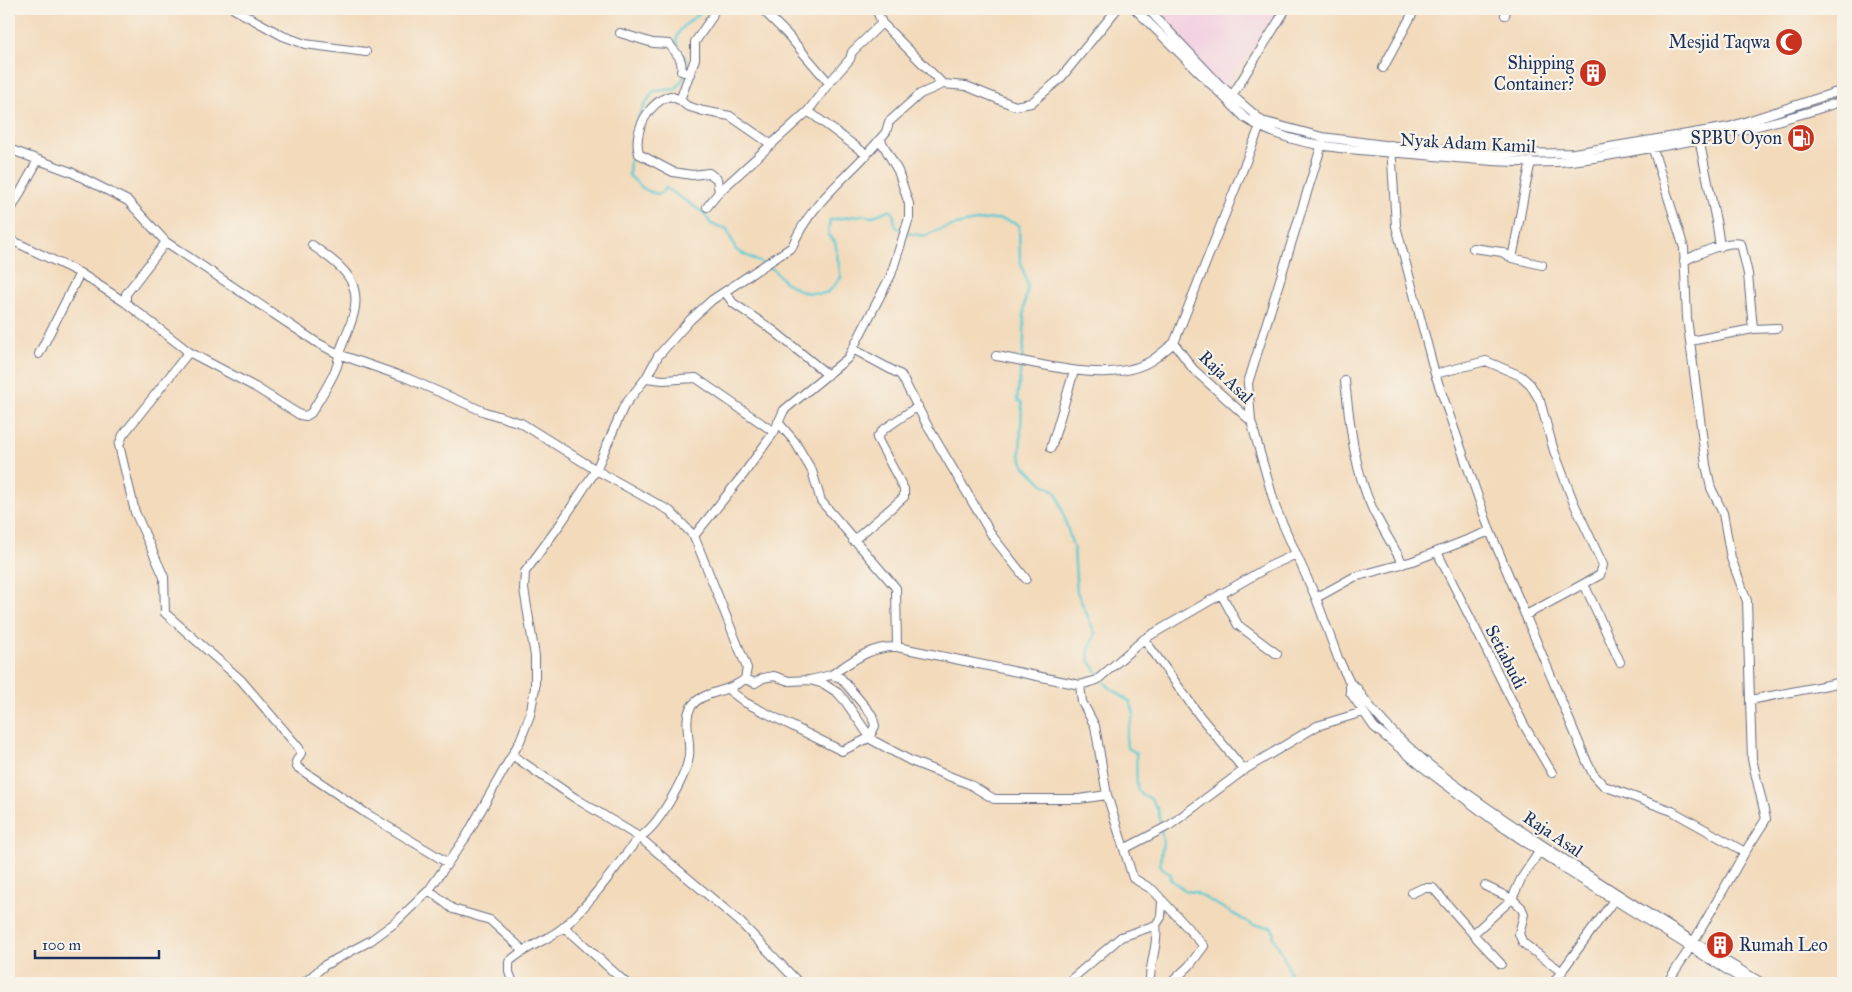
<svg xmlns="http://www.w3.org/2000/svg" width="1852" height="992" viewBox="0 0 1852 992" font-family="'IM FELL Great Primer',serif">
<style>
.built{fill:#f3cfe0}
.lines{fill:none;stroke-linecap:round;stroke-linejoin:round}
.stream{stroke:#5dcad2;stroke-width:2.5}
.minor-casing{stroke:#676b7f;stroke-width:10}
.minor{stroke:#fff;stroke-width:8}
.labels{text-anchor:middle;stroke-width:4.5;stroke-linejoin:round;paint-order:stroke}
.poi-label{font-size:18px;fill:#1b2f5e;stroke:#f7f3e8;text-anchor:end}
.street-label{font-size:18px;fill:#1b2f5e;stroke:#f7f3e8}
</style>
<rect width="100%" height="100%" fill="#f7f3e8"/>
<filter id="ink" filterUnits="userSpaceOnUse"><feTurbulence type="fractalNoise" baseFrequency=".02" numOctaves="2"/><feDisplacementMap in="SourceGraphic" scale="10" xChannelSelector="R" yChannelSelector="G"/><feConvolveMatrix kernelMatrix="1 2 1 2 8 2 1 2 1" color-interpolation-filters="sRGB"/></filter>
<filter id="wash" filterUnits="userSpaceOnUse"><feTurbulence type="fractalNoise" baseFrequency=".0096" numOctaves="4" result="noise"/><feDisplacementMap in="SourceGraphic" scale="20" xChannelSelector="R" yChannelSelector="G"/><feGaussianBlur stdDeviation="1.12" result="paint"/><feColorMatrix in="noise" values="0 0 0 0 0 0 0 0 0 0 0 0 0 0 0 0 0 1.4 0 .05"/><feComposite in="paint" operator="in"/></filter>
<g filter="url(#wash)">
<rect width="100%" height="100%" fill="#f3dabb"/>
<path class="built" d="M1140,9H1279L1222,94Z"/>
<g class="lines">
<path class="stream" d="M701,9V12C682,28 666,35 686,60L684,77L676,89L654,91C630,124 632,136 629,175C639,185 646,193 659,194L666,188L704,213L711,224L727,229L736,250L773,269L786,283L803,292L821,294L828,292L841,278L835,242L828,235L830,220L862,215L871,217L889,210L893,213L896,227L907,233L924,236C942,227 980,218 1001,219C1007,220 1014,223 1019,225L1020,260L1028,286L1024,306V342L1017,400L1022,403L1020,454L1024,466L1043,484L1054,490L1059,499L1074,550L1077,592L1095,633L1088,654L1090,662L1108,686L1130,702L1134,713L1126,736L1127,747L1136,753L1137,788L1142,795L1151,799L1158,810L1163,842L1160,863L1162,868L1171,874L1170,879L1186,891L1195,892L1253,925L1271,927L1274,932L1273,937L1283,955L1294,983"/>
</g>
</g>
<g filter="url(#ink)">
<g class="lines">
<g class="minor-casing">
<path id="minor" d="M234,9L283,36L305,44L366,52
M714,9L712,17L695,42V59L680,100L687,106L703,111L730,116L772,145
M762,9L787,34L829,83
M876,9L882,23L943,84
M1135,9L1245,118C1292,149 1358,150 1413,154C1460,158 1508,164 1556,162C1582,161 1608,156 1634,151C1705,140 1775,124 1843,101
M1148,9L1219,84L1262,121L1322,137L1384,145L1501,154L1574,153L1729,127L1843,90
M1505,15L1506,9
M620,33L653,43L669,44C676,53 684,60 681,71L690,74
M1383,68L1415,9
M1230,99L1286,9
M680,100L670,96C648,103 633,131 639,154L673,172L692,175L709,173L717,179L719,192
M808,111L867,155
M1262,121L1174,343L1193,369L1251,421L1276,509L1316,598L1338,658L1350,683V692L1374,727L1420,765L1497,823L1568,871L1748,983
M1699,139L1717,226L1720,247
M1391,145L1396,226L1435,374L1490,531L1587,762L1593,774L1604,786L1672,811L1745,852
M1652,146L1684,248L1687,318L1706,465L1711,488L1723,513L1731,558L1747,601L1750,700L1843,682
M9,149L71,172L128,201L166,242L316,342L338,354L407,378L485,412L521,423L596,470L561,523L525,572L524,589L535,656V688L530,715L520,741L466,837L429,890L396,922L370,941L325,965L304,983
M707,207L719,192L808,111L829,83L850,59L852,52L882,23
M9,213L38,160
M9,239L80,273L126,303L189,352L255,387L300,415L306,416L311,413C320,398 331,382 337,366C339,361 338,356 340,351C348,328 363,305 351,281C343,266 325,255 312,245
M1473,248L1502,252L1512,258L1542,265
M1512,258C1519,226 1523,194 1531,162
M1684,261C1697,254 1727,240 1741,244L1748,274L1753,329
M725,292L733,303L774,331L828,375
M126,303V294L166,242
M1690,341L1753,329L1777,328
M853,349L901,375L927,425L993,537L1026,579
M189,352L123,435L119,445L135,512L164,577L165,613L241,680L299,748L301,753L296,762L297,767L367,814L448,863
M39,354L80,273
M996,356C1039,363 1108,385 1149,362C1158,357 1166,349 1174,343
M1435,374L1486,361L1521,376L1530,384L1540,401L1554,451L1573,501L1603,565L1600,575L1526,615
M646,378L663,380L696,378L774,432
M1345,381C1350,425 1354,470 1373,510C1382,528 1393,546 1403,564
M1251,421L1248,383L1322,144
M778,422L795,442L812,471L821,501L896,588L897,647
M1051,448L1074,371
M694,536L670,511L596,470L624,406L646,378L658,356L690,320L712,300L792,247C810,202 851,175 880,139
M853,541L904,497V489L877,438L883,430L918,406
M1437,552L1524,725L1552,773
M1296,554L1268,567L1144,639L1097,680L1080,685L1082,702L1095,726L1107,795L1124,849L1170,825L1244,770L1317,726L1363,712
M1584,584L1620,662
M1221,594L1238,625L1277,654
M1316,598L1354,577L1413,561L1490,531
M1144,639L1199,715L1244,770
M831,675C853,661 870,646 897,647L1080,685
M745,679L755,683L763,678L774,676L789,681L810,680L824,684L838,693L845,701L872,740L911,761L969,784L994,799H1079L1107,795
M1350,683L1356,687C1394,747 1470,796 1529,836C1605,887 1683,936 1762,983
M729,690L746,703L842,751L869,738L875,726L872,715L841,678L831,675L810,680
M512,755L575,798L639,837L739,921L799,983
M1124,849L1133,878L1153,890L1204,946L1189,966L1171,983
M1485,886L1512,899L1521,907L1524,914L1519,934L1523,943L1562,972
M429,890L453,909L490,920L524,951
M1412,893L1423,888H1433L1473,934L1512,899L1521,879L1541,849
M564,927L626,983
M1473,934L1501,964
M513,983L509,972V962C525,946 548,941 565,926C593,900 616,867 639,837C657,829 686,777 689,756C691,741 683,720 691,707C701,691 729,693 745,679L747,668L694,536L743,475L774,432L784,410L848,358L891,275L909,218V204L898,171L880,139L886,132L889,122L920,94L943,84L966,86L1015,106L1031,103L1060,79L1117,9
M1067,983L1121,937L1156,925L1161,917L1162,902
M1150,983C1149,963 1159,945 1156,925
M1553,983L1614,900
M1667,983L1690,948L1745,852L1766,819L1752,759L1750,700"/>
</g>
<use href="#minor" class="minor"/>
</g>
</g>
<defs>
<g id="mosque-disc" transform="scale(1.4375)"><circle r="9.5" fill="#c8321e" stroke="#f7f3e8"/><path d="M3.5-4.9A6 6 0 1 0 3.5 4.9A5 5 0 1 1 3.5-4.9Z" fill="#fff"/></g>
<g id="building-disc" transform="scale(1.4375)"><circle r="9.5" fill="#c8321e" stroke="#f7f3e8"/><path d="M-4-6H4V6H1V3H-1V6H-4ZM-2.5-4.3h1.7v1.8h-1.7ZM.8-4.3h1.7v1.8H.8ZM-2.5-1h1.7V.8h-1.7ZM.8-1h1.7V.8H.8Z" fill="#fff"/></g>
<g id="fuel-disc" transform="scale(1.4375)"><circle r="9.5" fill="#c8321e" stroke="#f7f3e8"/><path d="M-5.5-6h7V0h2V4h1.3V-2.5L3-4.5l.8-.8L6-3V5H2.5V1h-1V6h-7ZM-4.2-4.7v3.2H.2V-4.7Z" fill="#fff"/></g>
</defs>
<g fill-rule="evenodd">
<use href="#mosque-disc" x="1789" y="42"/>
<use href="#building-disc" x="1593" y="73"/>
<use href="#fuel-disc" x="1801" y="138"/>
<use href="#building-disc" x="1720" y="945"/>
</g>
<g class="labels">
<g class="poi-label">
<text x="1770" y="48">Mesjid Taqwa</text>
<text x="1574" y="69">Shipping<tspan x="1574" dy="21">Container?</tspan></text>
<text x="1782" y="144">SPBU Oyon</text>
<text x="1739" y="951" text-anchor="start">Rumah Leo</text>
</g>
<g class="street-label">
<text transform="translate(1468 143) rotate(3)" y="6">Nyak Adam Kamil</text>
<text transform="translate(1226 377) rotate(44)" y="6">Raja Asal</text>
<text transform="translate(1506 657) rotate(63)" y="6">Setiabudi</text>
<text transform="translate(1553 834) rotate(34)" y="6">Raja Asal</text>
</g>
</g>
<rect width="1852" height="992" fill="none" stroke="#f7f3e8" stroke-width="30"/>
<path d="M35 950v8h124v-8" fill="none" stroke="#1b2f5e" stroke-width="2.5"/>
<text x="42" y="950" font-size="15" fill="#1b2f5e" stroke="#f7f3e8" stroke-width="4" paint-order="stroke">100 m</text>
</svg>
